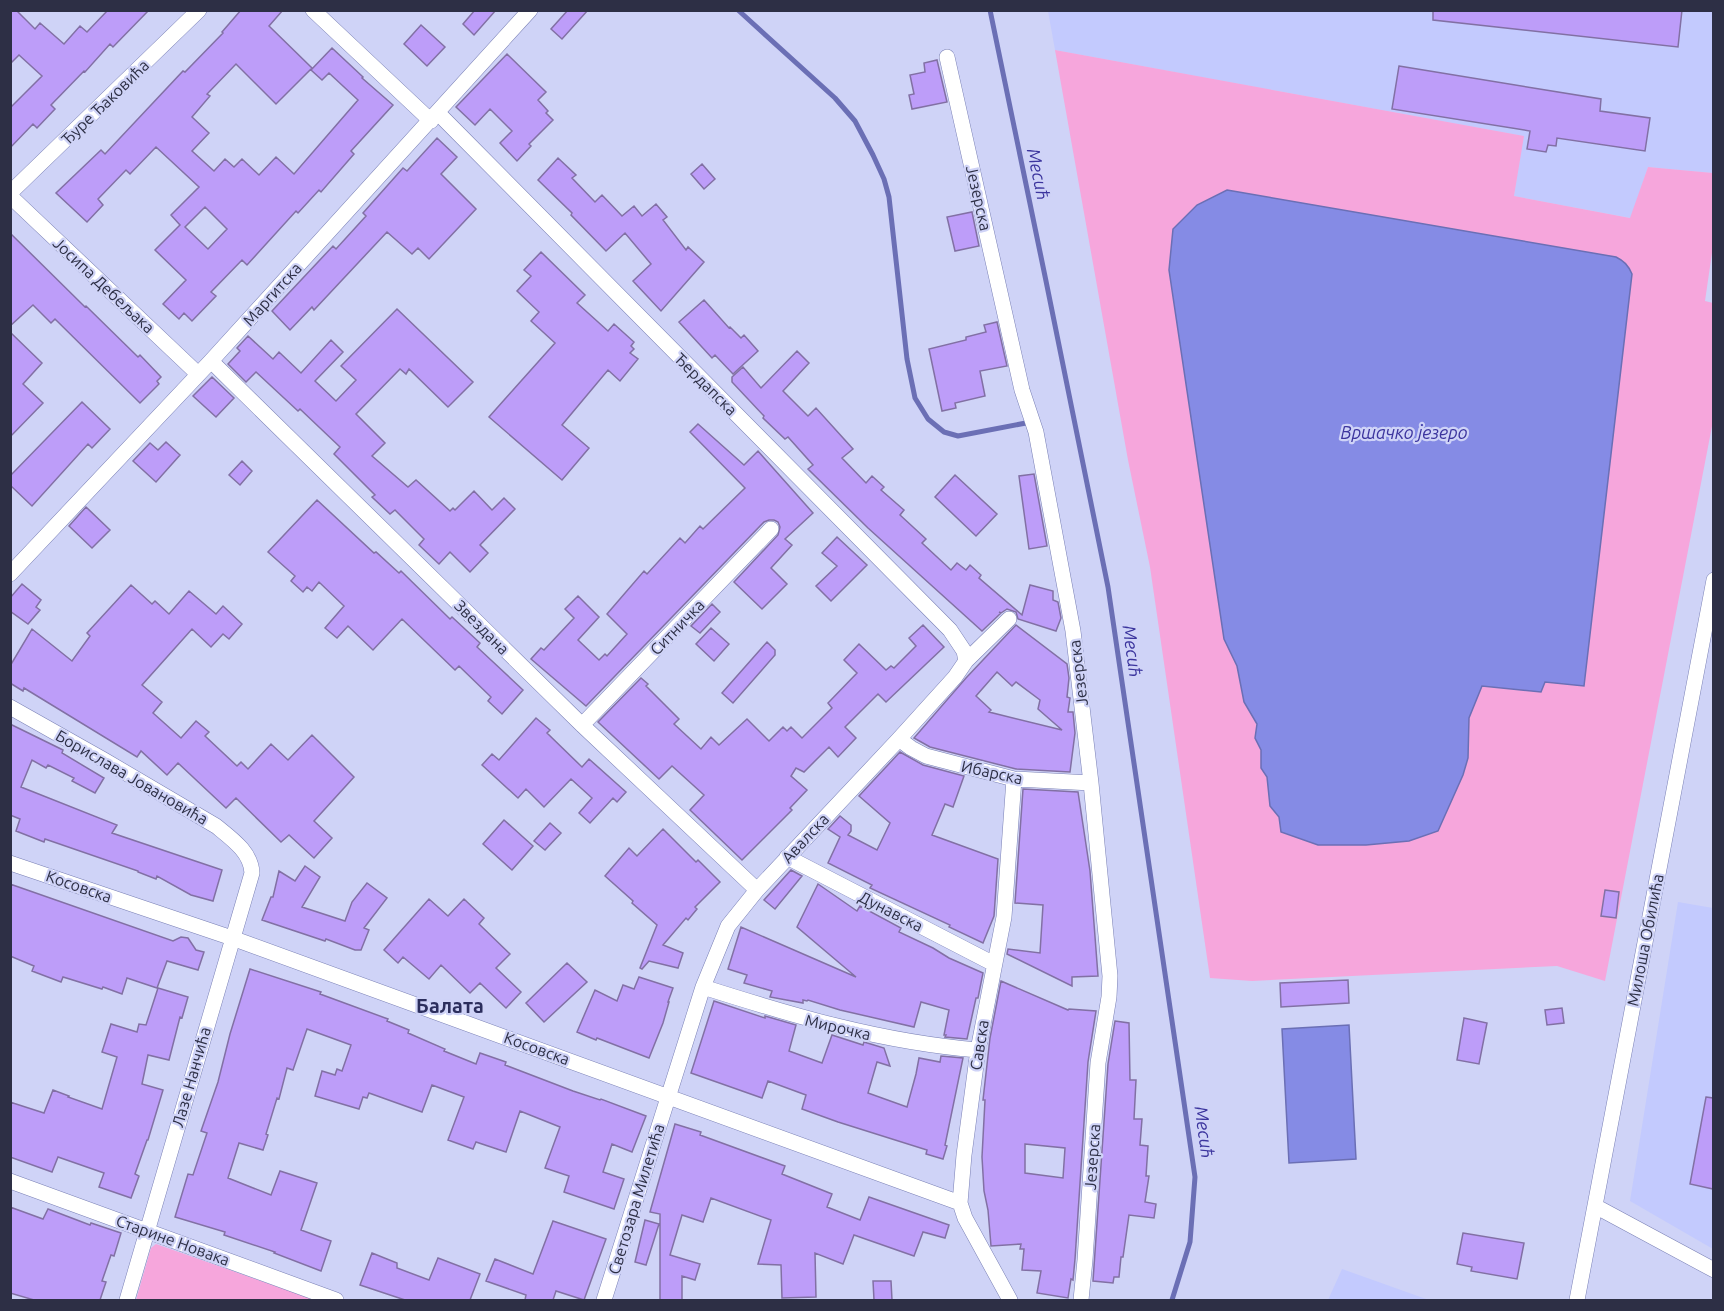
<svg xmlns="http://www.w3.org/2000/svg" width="1724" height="1311" viewBox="0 0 1724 1311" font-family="Ubuntu,sans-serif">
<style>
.built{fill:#c3cafe}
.green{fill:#f6a6dc}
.water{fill:#858be5;stroke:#6b6fb5;stroke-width:1.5}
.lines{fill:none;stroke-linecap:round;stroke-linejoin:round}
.stream{stroke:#6b6fb5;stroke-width:5}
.building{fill:#bd9df9;stroke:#8270a4;stroke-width:1.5;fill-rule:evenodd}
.minor-casing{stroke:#7a80b5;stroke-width:16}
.minor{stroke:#fff;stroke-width:15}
.labels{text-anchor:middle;stroke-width:4.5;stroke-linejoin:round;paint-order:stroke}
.street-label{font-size:16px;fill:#2d2f45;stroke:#cfd3f7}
.water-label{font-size:18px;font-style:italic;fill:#3c359e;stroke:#cfd3f7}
.quarter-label{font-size:20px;font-weight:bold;fill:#2c2e5d;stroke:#cfd3f7}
</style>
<rect width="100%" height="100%" fill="#cfd3f7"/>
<path class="built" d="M1048,11H1713V173L1648,167L1631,218L1514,196L1523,136L1055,50Z
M1678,902L1713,908V1249L1630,1201Z
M1342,1269L1429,1300H1328Z"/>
<path class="green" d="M1055,50L1524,136L1514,196L1630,218L1648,167L1713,173V246L1705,301L1713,303V421L1605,981L1557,966L1252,981L1210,978L1150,567L1128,460Z
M156,1244L315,1300H136L151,1248Z"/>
<path class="water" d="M1227,190L1616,257C1624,261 1628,265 1632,274L1584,686L1545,682L1541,692L1482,686L1469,718L1468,758L1463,775L1438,831L1409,841L1366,845H1318L1281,832L1279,817L1270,806L1267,777L1261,768V750L1255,738L1257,724L1244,702L1237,666L1224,639L1169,270L1173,229L1197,205Z
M1349,1025L1356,1159L1289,1163L1282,1029Z"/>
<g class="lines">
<path class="stream" d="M738,10L835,98L855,121L873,155L884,179L889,197L907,359L915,398L928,419L944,432L958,436L1026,423
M990,10L1046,281L1108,587L1195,1177L1190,1242L1172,1300"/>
</g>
<path class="building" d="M10,10H16L35,29L40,23L64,44L80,26L87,32L108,10H149L113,47L110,44L85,72L84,71L51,105L55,109L37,128L33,124L10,148V108L42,76L19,55L10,64Z
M241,10H283L269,26L312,68L276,104L236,64L207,94L210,96L192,117L209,133L192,151L214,171L225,159L234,167L242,159L259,175L276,157L294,174L358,100L329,73L322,80L311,70L332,48L363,77L362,78L393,105L351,151L354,154L321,192L319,190L298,213L296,211L247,265L242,260L211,292L216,296L192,321L184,313L179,319L163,304L186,280L155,250L180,225L171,215L199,187L156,147L130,174L126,170L98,199L103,205L87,222L56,193L101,150L105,154L183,71L185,72L223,33L222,32ZM205,207L227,229L208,249L185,227Z
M475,10H496L474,35L463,24Z
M568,10H588L562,39L551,29Z
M1433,10H1682L1678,47L1433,20Z
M421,25L445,47L427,66L404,44Z
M507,54L546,92L538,100L548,111L546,113L553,120L529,144L531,146L517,161L500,143L512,131L490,109L475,125L456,107Z
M937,60L947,102L912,109L909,95L914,94L910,75L925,72L924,63Z
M1399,66L1601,99L1600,111L1650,118L1645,151L1557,138L1556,146L1548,145L1546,152L1527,149L1530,131L1392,109Z
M437,138L457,157L441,174L476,209L429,259L418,248L412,254L387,232L314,310L312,307L290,330L272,311L333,246L336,249L366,216L363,213L403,168L407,171Z
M558,158L576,175L572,178L595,202L602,195L622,216L634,206L642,216L656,204L667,217L663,220L686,250L688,247L704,262L661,311L633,281L651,264L625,233L606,251L571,215L572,213L538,180Z
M702,164L715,179L704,189L691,174Z
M972,212L979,246L955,251L947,217Z
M10,233L85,307L86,306L138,357L140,355L161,377L157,381L159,384L140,403L55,319L51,323L33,305L10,326Z
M541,252L585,295L577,303L608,331L614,324L634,342L631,346L634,349L630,353L638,359L620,381L608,370L562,425L589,448L562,480L489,417L555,343L531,321L539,312L517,291L531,276L524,270Z
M704,300L729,328L730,327L741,338L744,335L758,351L733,374L715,355L712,358L679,322Z
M397,309L473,382L448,407L409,369L406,374L400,369L356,414L385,443L372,456L408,487L416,480L450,511L453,508L455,510L474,491L492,510L504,498L515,509L480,545L488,553L470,572L450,552L439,564L419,545L424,539L395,510L390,514L372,497L375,495L334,454L340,447L300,409L298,411L256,372L246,382L228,364L240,351L237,348L248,336L273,359L279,352L301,373L331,340L343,352L315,381L336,401L356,380L341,366Z
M997,322L1007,366L980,371L985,396L955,403L956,408L942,411L929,349L966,340V337L986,332L984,325Z
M10,332L42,363L23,384L43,403L10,437Z
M797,351L809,363L783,391L808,416L816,408L853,449L842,458L866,483L872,476L884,487L881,490L904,510L900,515L926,539L922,543L951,570L957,563L966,570L970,565L981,575L979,578L1022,615L1030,585L1053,591V600L1058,602L1061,618L1056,631L1018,619L1016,612L1007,609L1001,613L999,612L1001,613L982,631L868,528L808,469L813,465L788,437L785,439L763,418L764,416L732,382V377L743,367L761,388Z
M212,377L234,398L216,417L193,396Z
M82,402L110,429L92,448L88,444L32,506L10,485V476Z
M698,424L744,465L758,451L813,513L785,539L792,545L771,568L787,584L762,609L734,582L778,535L780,527L778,522L774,520H769L764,522L586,706L531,659L541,648L544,650L574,618L565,609L578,596L599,617L578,640L599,660L605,654L607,656L627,634L607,614L644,571L647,574L680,538L685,543L700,526L703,529L745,488L690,432Z
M166,442L180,455L156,482L133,461L150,443L158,450Z
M242,461L252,471L240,485L229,475Z
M1034,474L1047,546L1029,549L1019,476Z
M955,475L997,514L976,536L935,497Z
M317,500L374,553L376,552L399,573L401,571L450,619L452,617L480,643L477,647L523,690L502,714L488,701L491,697L459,666L455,670L402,619L373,650L348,626L337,638L325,628L344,606L319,582L312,591L307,587L303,592L291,581L295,576L268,552Z
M86,507L110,530L92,548L69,526Z
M837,537L867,565L831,601L816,586L837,566L822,553Z
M22,584L41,600L36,607L40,610L28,624L10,611V598Z
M131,585L152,604L155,601L169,614L189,591L216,614L223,606L242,624L229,639L223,634L211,647L192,629L142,685L162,702L153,713L181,738L196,721L209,732L205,736L237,766L241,762L248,769L271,744L288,760L312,735L354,777L314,821L332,838L314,858L289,835L281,842L236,798L226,808L178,763L167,775L141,751L137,757L24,688L23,691L10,683V666L32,629L72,661L90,636L87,633Z
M712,604L720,612L700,633L691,626Z
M923,625L944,647L886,702L878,694L845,727L856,738L838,757L829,747L804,772L796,768L791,776L807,790L790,808L792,810L742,860L690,810L704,795L672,766L659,779L598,722L641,678L648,684L646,686L679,719L674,724L701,749L711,737L719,745L747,719L769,741L783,727L787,731L791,727L802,738L832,708L828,703L857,673L844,660L859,644L886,670L891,666L894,668L916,646L909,638Z
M1016,625L1067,664L1069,678L1067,697L1070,698L1068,712H1073L1075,733L1070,772L1016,769L930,747L914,738L966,678ZM997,672L1012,686L1016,682L1040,700L1038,709L1062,730L989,712L991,710L976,696Z
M711,628L729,644L714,661L696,644Z
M767,642L775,650V655L733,703L722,693Z
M536,718L550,730L547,733L582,767L589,759L626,792L617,802L613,798L590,823L579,813L592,798L571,779L544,807L526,789L518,798L482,765L492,754L499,760Z
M10,724L63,750L62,753L104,778L95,793L72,781L74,778L48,765L46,768L32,760L21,787L117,825L112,833L222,870L213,901L191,895L157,876L156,879L138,872V871L45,839L44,842L16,831L20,819L10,815Z
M900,752L923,765L964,776L953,807L945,804L932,835L998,859L994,916L983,943L949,927L950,925L870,888L872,885L828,863L840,837L828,829L840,816L851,825V831L848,835L877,850L890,823L859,796Z
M1023,789L1078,792L1090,871L1098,976L1072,977V986L1007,954L1008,949L1040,953L1043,905L1015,903Z
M504,820L533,846L512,870L483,844Z
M550,823L561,833L545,850L534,841Z
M663,829L696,862L698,860L720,882L695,907L697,909L688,920L686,918L663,945L683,953L678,968L649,961L642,969L640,968L657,925L632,903L633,901L605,876L629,848L637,856Z
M305,866L320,877L302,907L345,921L352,902L367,883L387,898L364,928L369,930L361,950H355L326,939L325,941L262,920L271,897H273L279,871L295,881Z
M791,870L802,876L775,909L764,900Z
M10,884L173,941L181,937L188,938L196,950L204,952L198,970L167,961L157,988L127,978L122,994L103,987L102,989L63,977L61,982L32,971L34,966L10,956Z
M818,884L857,911L860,906L901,928L899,932L933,948L949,958L983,973L978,998H976L967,1039L945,1037L946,1035H944L949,1010L921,1002L914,1027L840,1010L808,1000L807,1001L803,1000V1003L770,997L772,991L744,983L747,975L728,969L741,927L856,977L797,927Z
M1605,890L1619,892L1616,918L1601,916Z
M429,899L448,916L464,899L484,918L479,924L510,954L496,968L521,992L506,1008L480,983L470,993L441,965L429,979L403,957L398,963L384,950Z
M567,963L587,982L544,1022L526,1003Z
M250,969L321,992L320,994L388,1019L387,1021L409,1030L408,1033L445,1049L444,1051L476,1064L480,1053L506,1062L505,1065L573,1091L600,1100L601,1099L646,1116L632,1152L612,1144L603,1172L624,1179L614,1209L564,1192L569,1176L545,1168L560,1127L520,1111L506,1152L476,1142L473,1149L448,1140L464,1097L432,1085L422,1112L369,1093L367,1098L363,1097L359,1109L315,1096L322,1071L335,1075L337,1069L342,1071L351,1045L307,1029L293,1070L287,1068L279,1099L277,1098L266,1134L268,1135L263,1150L239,1143L228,1178L271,1195L280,1171L317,1183L301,1230L331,1241L321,1271L274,1253L275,1252L224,1235L225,1232L175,1217L188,1174L193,1175L207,1133L201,1131L218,1082L230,1034Z
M639,977L673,988L668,1002H669L663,1023L649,1058L597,1038L596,1040L577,1032L595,990L617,1001L623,985L634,989Z
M1348,980L1349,1003L1281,1007L1280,983Z
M1001,981L1068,1010L1069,1009L1096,1011L1088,1062L1075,1259L1073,1280L1071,1279L1068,1298L1037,1293L1041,1271L1022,1270L1024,1249H1020L1021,1244L991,1246L988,1210L984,1191L982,1157L985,1100H983L990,1038ZM1025,1144L1065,1148L1063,1178L1025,1173Z
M158,988L188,997L182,1018L180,1017L169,1060L148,1055L142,1084L163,1090L148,1140H147L135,1174L139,1176L131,1198L99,1187L104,1173L58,1157L52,1172L10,1157V1102L44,1113L53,1090L69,1096L68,1097L102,1109L117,1057L102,1052L111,1024L137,1032L139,1024L146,1025Z
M714,1001L765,1018V1016L796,1025L789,1051L822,1063L832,1035L863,1045L864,1042L884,1048L890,1066L877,1062L868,1093L907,1107L916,1074L919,1058L940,1062L941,1056L963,1058L945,1145L947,1146L943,1159L926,1154L927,1150L838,1122L802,1109L806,1095L768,1081L762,1098L691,1073Z
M1562,1008L1564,1023L1547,1025L1545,1010Z
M1464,1018L1487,1023L1479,1064L1457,1060Z
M1115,1021L1129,1023L1130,1080H1136L1134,1119H1142L1140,1145L1148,1146L1146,1176H1149L1145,1202L1156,1204L1154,1218L1129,1215L1123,1257H1121L1119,1277H1114L1113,1283L1093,1281L1108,1064Z
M1706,1097L1713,1098V1189L1690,1184Z
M675,1124L701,1132L700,1135L785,1166L782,1174L832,1194L827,1207L860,1220L869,1197L949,1225L945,1238L923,1232L914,1256L854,1235L843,1264L815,1253L816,1297L782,1298L781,1265L758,1264L771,1220L711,1198L703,1222L682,1215L670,1255L700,1264L695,1280L682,1276V1300H660V1214L650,1212Z
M10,1207L43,1219L48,1209L90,1225L91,1223L121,1233L114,1256L111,1255L102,1281L106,1282L100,1300H34L10,1293Z
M645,1220L659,1224L646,1265L635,1262Z
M553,1221L606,1239L584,1300L556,1291L553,1300H525L526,1295L486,1281L495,1259L533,1274Z
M1463,1233L1524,1243L1517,1279L1471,1271L1472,1267L1457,1264Z
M372,1253L397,1263V1268L429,1280L438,1258L480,1274L470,1300H405L360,1285Z
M873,1281H891L892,1300H874Z"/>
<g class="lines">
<g class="minor-casing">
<path id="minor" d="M313,10L431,121
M947,57L1022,390L1036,432L1073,631L1091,783L1110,976L1109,997L1098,1063L1085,1260L1081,1300
M438,113L950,630L964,651L966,661
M10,193L199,10
M10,196L198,374
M211,361L582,725L757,890
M10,574L211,361L530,10
M10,707L104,760L216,826C232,839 251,852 252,873L127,1300
M582,725L771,529
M899,739L911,748L926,756L1014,779L1091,783
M787,857L994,964
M10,863L232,938L960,1203
M703,987C794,1016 881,1042 978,1050
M10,1181L336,1300
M1595,1206L1714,1270
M604,1300L703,987L728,926L757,890L899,739L955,677L966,661L1009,619
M1010,1300L965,1218L960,1203L964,1155L978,1050L1004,917L1014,779
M1577,1300L1714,580"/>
</g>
<use href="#minor" class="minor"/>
</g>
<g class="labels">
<g class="street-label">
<text transform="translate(105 102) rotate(-44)" y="6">Ђуре Ђаковића</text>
<text transform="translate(979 198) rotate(77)" y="6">Језерска</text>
<text transform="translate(104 285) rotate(43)" y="6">Јосипа Дебељака</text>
<text transform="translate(272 294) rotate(-48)" y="6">Маргитска</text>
<text transform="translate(706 384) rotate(45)" y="6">Ђердапска</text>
<text transform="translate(482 627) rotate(45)" y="6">Звездана</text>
<text transform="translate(677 627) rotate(-46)" y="6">Ситничка</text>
<text transform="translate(1078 673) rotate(-97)" y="6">Језерска</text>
<text transform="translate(992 772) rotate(12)" y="6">Ибарска</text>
<text transform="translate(132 777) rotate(30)" y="6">Борислава Јовановића</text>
<text transform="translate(805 838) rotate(-47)" y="6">Авалска</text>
<text transform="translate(79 886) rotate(19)" y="6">Косовска</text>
<text transform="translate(891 911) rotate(27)" y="6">Дунавска</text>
<text transform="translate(1645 940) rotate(-79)" y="6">Милоша Обилића</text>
<text transform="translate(838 1027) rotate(13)" y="6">Мирочка</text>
<text transform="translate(979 1045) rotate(-81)" y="6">Савска</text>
<text transform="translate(537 1048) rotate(20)" y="6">Косовска</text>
<text transform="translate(191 1077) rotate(-74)" y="6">Лазе Нанчића</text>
<text transform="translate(1092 1157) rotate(-86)" y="6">Језерска</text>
<text transform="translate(636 1199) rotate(-73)" y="6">Светозара Милетића</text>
<text transform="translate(173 1240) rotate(20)" y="6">Старине Новака</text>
</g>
<g class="water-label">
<text transform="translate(1038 174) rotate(78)" y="6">Месић</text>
<text x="1404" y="439">Вршачко језеро</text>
<text transform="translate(1132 651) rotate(82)" y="6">Месић</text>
<text transform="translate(1204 1132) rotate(82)" y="6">Месић</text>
</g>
<g class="quarter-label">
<text x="450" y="1013">Балата</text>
</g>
</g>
<rect width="1724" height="1311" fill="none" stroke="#2d2f45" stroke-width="24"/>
</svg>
